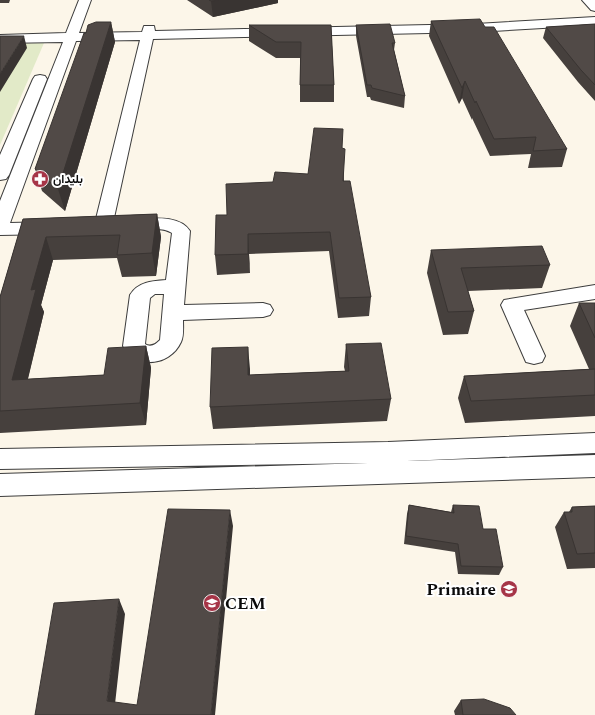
<svg xmlns="http://www.w3.org/2000/svg" width="595" height="715" viewBox="0 0 595 715" font-family="Spectral,Vazirmatn,serif">
<style>
.pitch{fill:#e2eac8}
.lines{fill:none;stroke-linecap:round;stroke-linejoin:round}
.minor-casing{stroke:#3d3d3d;stroke-width:2}
.minor{fill:#fff;fill-rule:evenodd}
.wall{fill:#46403d}
.shaded-wall{fill:#393432}
.building{fill:#514a47;stroke:#393432}
.labels{text-anchor:middle;stroke-width:4;stroke-linejoin:round;paint-order:stroke}
.far-poi-label{font-size:12px;font-weight:bold;fill:#0a0a0a;stroke:#fff;text-anchor:start}
.near-poi-label{font-size:17px;font-weight:bold;fill:#0a0a0a;stroke:#fff;text-anchor:end}
</style>
<rect width="100%" height="100%" fill="#fcf6e9"/>
<path class="pitch" d="M44,43L0,145V44Z"/>
<g class="lines">
<g class="minor-casing">
<path id="minor" d="M79,0H91L79,33L142,32L144,26H154L155,31L476,24L595,17V25L476,32L153,39L112,227L110,231L103,233L96,231L94,227L140,40L76,41L10,223L51,222L58,224L60,228L58,232L51,234L0,235V201L63,42L0,43V35L66,33Z
M582,0H595V11L591,10Z
M40,75L45,76L47,79L9,175L6,179L0,180V155L33,79L35,76Z
M141,219C158,218 180,216 190,231L184,305L263,303L270,305L273,310L270,315L263,317L183,320C183,327 184,336 181,342C170,366 136,370 123,346L130,295C138,282 152,281 166,280L172,233C157,224 138,234 122,230L120,226L122,222ZM155,294H164L160,340C156,344 151,348 145,344L150,298Z
M595,285V299L524,310L545,356L542,362L534,364L526,362L501,305L504,300Z
M595,433V453L407,461L595,455V477L0,496V474L368,463L0,469V449L388,442Z"/>
</g>
<use href="#minor" class="minor"/>
</g>
<path class="wall" d="M0,0H10L9,3H0Z
M187,0H278V3L213,17Z
M431,21L485,27L567,149L562,167L528,168L531,154L490,156L472,118V120L462,98L459,104L429,36Z
M111,22L115,42L65,211L42,191L35,169L86,33Z
M595,24V101L578,82L543,38L546,27Z
M249,25H331L334,85V102H300V58H276L249,41Z
M356,25L395,43L394,50L405,96L404,108L371,100L370,97H367L356,36Z
M342,148L344,181L371,297L369,316L338,318L329,251L249,254L250,273L217,275L215,255L227,215L308,174Z
M157,214L161,237L156,276L122,277L117,258L53,260L41,305L44,312L28,379L104,375L146,346L151,368L146,425L0,433V297L23,219Z
M431,250L550,265L542,288L468,291L474,311L468,334L443,335L427,273Z
M579,303H595V416L465,423L458,398L464,376L589,369L570,326Z
M346,344L391,399L387,421L213,429L210,407L250,369V375L345,371L344,367Z
M409,505L451,512L453,505L483,529L503,567L499,575L458,574L455,552L404,544L407,514Z
M595,506V568L567,569L555,527L564,512H569L572,507Z
M461,700L516,715H455L454,711Z"/>
<path class="shaded-wall" d="M219,0H278V3L213,17L211,1Z
M111,22L115,42L65,211L58,189Z
M24,36L27,48L0,92V74Z
M465,81L462,98L459,104L462,88Z
M157,214L161,237L156,276L152,253Z
M248,234L249,254L250,273L248,254Z
M46,237L53,260L41,305L44,312L22,402L12,380L31,290Z
M146,346L151,368L146,425L140,403Z
M248,347L250,369V397L248,375Z
M230,510L233,526L215,715H211Z
M119,599L125,614L114,713L107,701Z"/>
<path class="building" d="M209,0H219L211,1Z
M480,19L485,27H494L567,149L533,151L536,137L494,139L476,101L475,103L465,81L462,88L431,21Z
M96,22H111L58,189L35,169L84,33H86L88,25Z
M390,24L395,43H392L405,96L372,88L371,85H367L356,25Z
M595,24V85L581,70L546,27Z
M249,25H331L334,85H300L301,42H276Z
M0,36H24L0,74Z
M314,128L343,129L342,148L345,149L343,181H350L371,297L339,298L330,232L248,234V254L215,255L216,215H227L226,184L273,182L275,172L308,174Z
M157,214L152,253L117,255L120,235L46,237L31,290L36,289L12,380L104,375L108,348L146,346L140,403L0,411V297L23,219Z
M542,246L550,265L461,268L474,311L448,312L431,250Z
M579,303H595V338Z
M381,343L391,399L210,407L212,348L248,347V375L349,371L346,344Z
M595,369V395L471,401L464,376Z
M409,505L454,513L453,505L479,506L483,529H496L503,567L461,566L458,544L406,536Z
M595,506V553L577,554L564,512H572V507Z
M168,509L230,510L211,715H35L54,603L119,599L107,701L137,705Z
M484,699L510,708L516,715H463L461,700Z"/>
<defs>
<g id="pharmacy-disc" transform="scale(0.9)"><circle r="9.5" fill="#a63547" stroke="#fff"/><path d="M-2-6h4v4h4v4h-4v4h-4v-4h-4v-4h4Z" fill="#fff"/></g>
<g id="school-disc" transform="scale(0.9)"><circle r="9.5" fill="#a63547" stroke="#fff"/><path d="M0-5L7-2L0 1L-7-2ZM-4 1L0 2.5L4 1V4Q0 6-4 4Z" fill="#fff"/></g>
</defs>
<g fill-rule="evenodd">
<use href="#pharmacy-disc" x="40" y="179"/>
<use href="#school-disc" x="509" y="589"/>
<use href="#school-disc" x="212" y="603"/>
</g>
<g class="labels">
<g class="far-poi-label">
<text x="53" y="183">بليدان</text>
</g>
<g class="near-poi-label">
<text x="496" y="595">Primaire</text>
<text x="225" y="609" text-anchor="start">CEM</text>
</g>
</g>
</svg>
